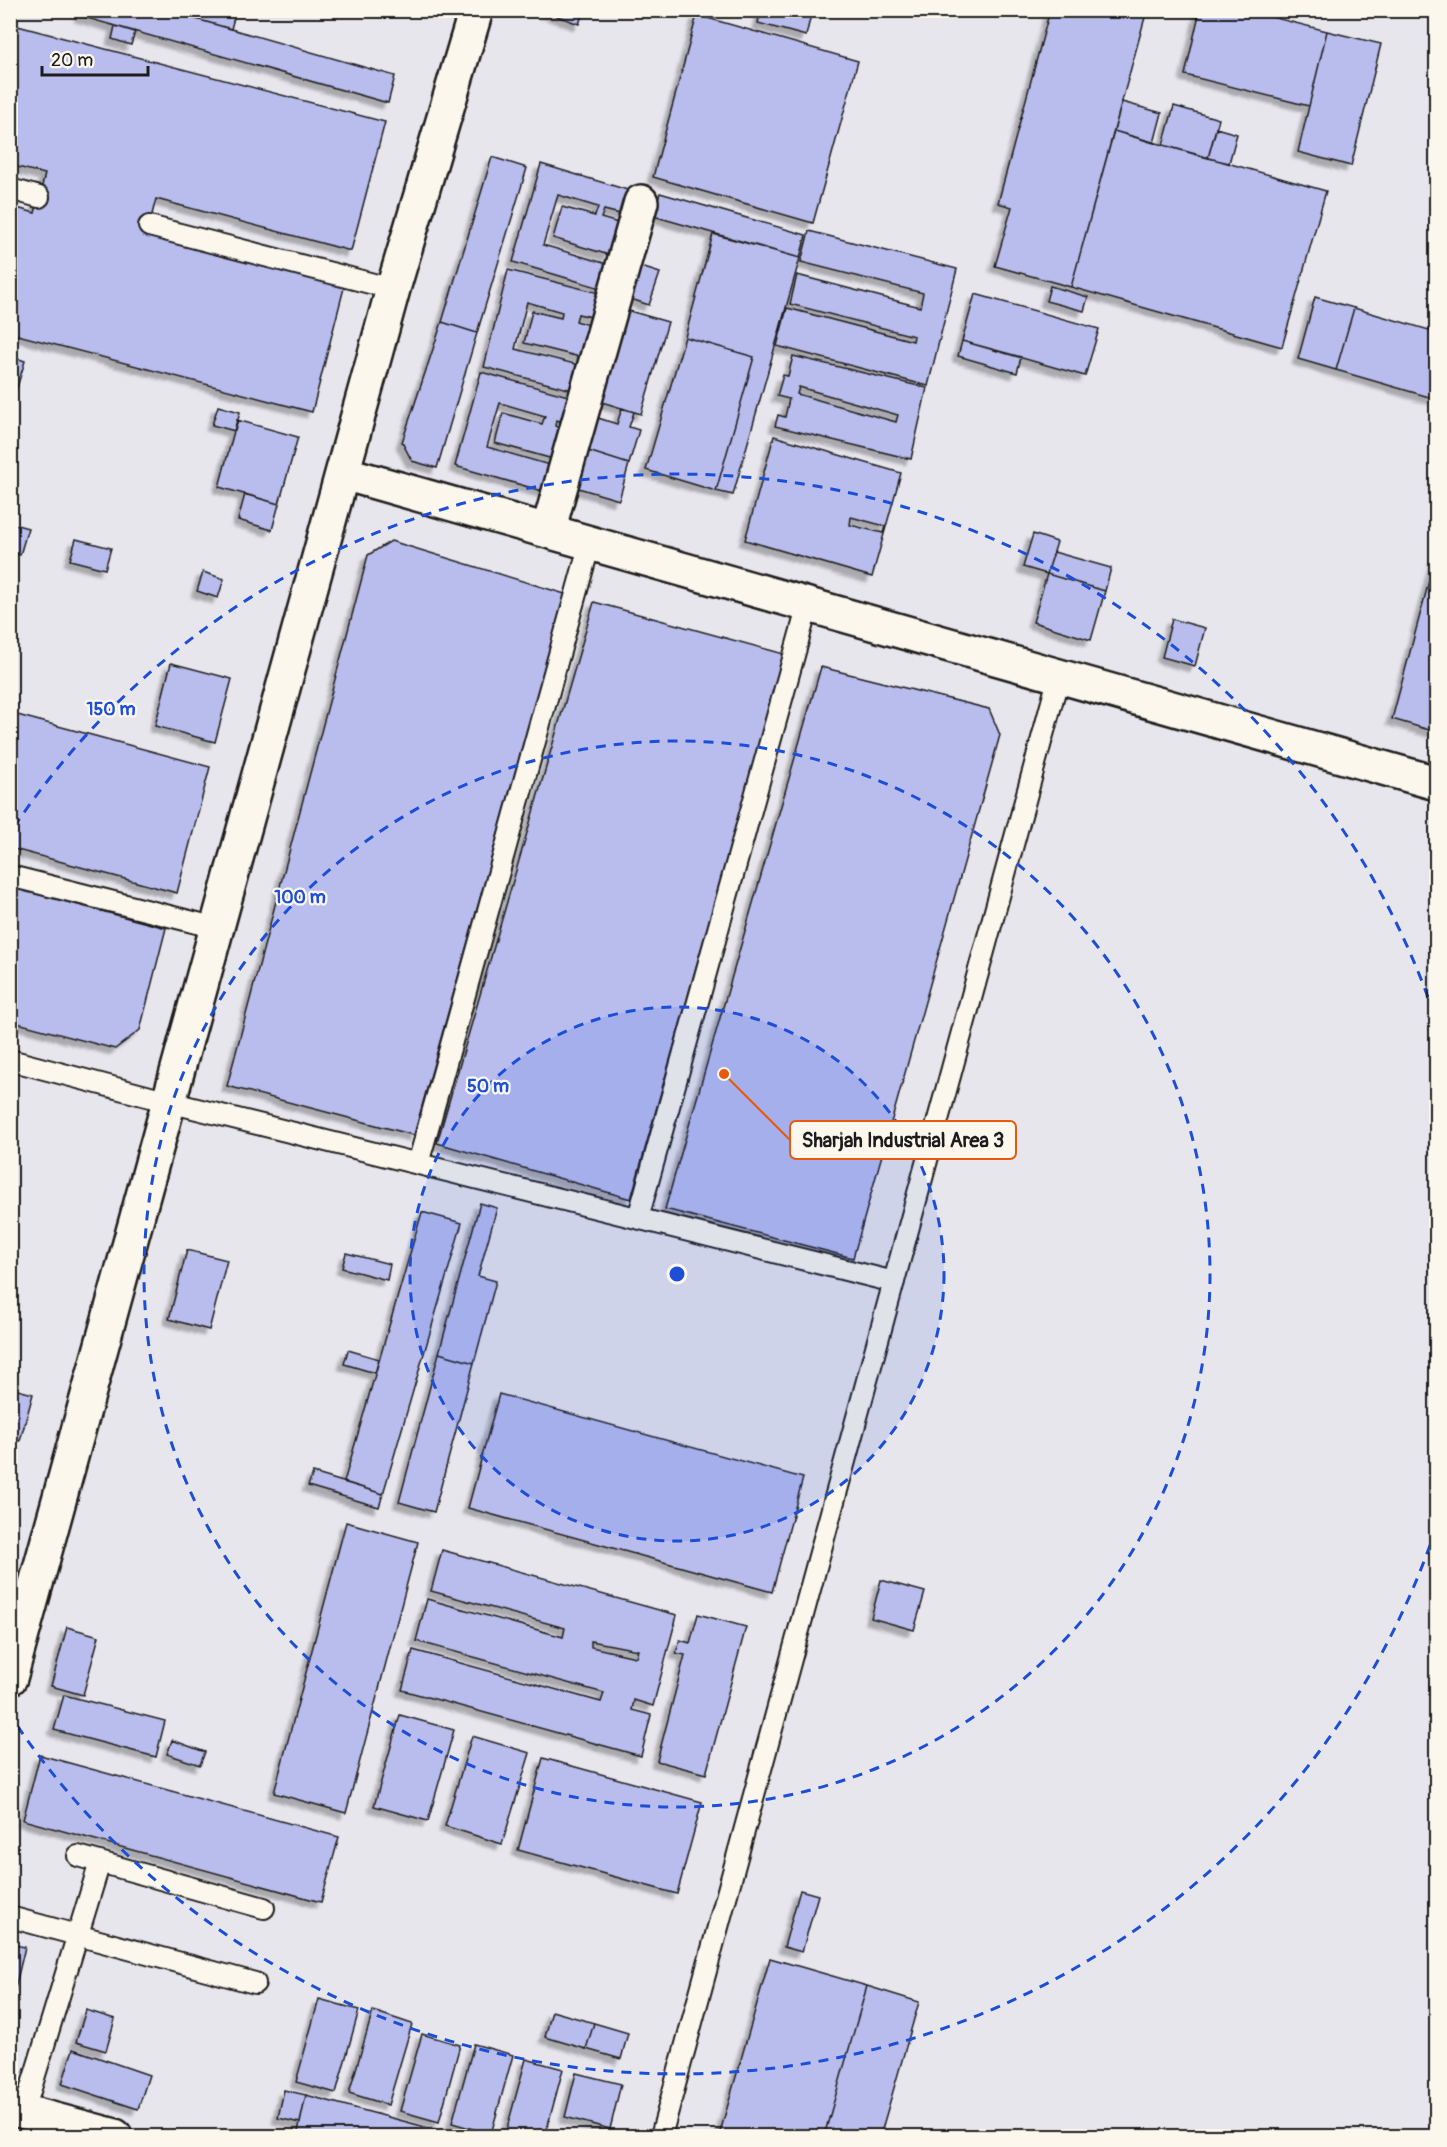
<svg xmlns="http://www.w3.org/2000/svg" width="1447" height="2147" viewBox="0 0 1447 2147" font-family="Pangolin,sans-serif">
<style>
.built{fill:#e7e6ed}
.building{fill:#b8bdee;stroke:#1c1c1c;stroke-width:1.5;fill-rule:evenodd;filter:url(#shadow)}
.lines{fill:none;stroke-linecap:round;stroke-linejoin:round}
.lane-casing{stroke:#1c1c1c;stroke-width:24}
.street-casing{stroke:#1c1c1c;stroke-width:38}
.lane{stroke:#fbf7ec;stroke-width:20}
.street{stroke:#fbf7ec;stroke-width:33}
.ring{fill:none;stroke:#1d4ed8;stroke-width:3;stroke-dasharray:10 8}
.centre{fill:#1d4ed8;stroke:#fbf7ec;stroke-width:3}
.ring-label{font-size:18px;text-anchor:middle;font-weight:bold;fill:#1d4ed8;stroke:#fbf7ec;stroke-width:4.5;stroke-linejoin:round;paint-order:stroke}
.leader{fill:none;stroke:#e8590c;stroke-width:2}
.callout-dot{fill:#e8590c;stroke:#fbf7ec;stroke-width:2}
.callout{fill:#fbf7ec;stroke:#e8590c;stroke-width:2}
.callout-label{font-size:20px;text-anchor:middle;font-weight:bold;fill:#1c1c1c}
</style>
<defs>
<filter id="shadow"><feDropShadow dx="-5.5" dy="5.5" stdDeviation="1.5" flood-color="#0004"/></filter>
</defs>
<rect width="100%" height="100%" fill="#fbf7ec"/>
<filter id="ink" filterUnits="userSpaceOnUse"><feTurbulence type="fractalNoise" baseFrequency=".0167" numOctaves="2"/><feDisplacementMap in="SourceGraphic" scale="12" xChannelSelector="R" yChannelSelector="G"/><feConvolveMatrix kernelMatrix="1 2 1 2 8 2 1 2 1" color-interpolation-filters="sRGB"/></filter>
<g filter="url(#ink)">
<path class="built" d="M11,11H1436V2136H11Z"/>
<path class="building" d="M81,10H165L395,76L388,103L80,16Z
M165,10H236L231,29Z
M541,10H584L579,24Z
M761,10H812L806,36L758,23Z
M1050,10H1147L1071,287L995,266L1012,207L998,203Z
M1200,10H1244L1327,31L1309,106L1185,75Z
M697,15L858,61L813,223L653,177Z
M10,24L385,122L351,251L156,199L149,226L345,284L312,412L10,333V206L35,213L45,174L10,165Z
M115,26L135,32L131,45L112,39Z
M1327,31L1381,44L1351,166L1298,152Z
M1122,102L1162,113L1154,143L1114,131Z
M1174,106L1219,119L1208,158L1163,145Z
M1216,128L1237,134L1229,163L1208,158Z
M1114,131L1326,191L1282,347L1071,287Z
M492,157L527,168L477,333L442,322Z
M541,164L631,191L624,215L604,210L601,218L618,223L609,255L553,238L562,207L595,216L598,207L558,195L543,245L614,266L607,290L513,262Z
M660,193L806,235L800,258L653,216Z
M809,231L957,269L928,386L777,346L787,308L913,341L914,336L790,304L797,275L920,307L923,293L801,262Z
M713,234L800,258L733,495L716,491L754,357L685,337Z
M638,266L660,273L649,305L628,298Z
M508,270L603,294L596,318L578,314L576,321L592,326L584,358L524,343L532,311L561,318L562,312L527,302L515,349L583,366L576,391L484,367Z
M1050,286L1088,297L1084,311L1046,301Z
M975,294L1099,329L1085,376L962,341Z
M1315,297L1354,308L1336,370L1298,359Z
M619,308L668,322L641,414L592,399Z
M1354,308L1436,332V399L1336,370Z
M442,322L477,333L437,468L412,461L402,442Z
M685,337L754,357L716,491L646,470Z
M962,341L1021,357L1017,373L958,356Z
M10,356L25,361L13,401L10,400Z
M793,356L927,388L911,459L775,426L778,415L785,417L789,399L777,396L783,375L788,376ZM799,387L898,415L896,422L797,394Z
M481,372L579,399L572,424L556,420L555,426L572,431L564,462L495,443L503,413L542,424L545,416L500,403L487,447L560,468L553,494L455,466Z
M218,406L240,412L235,431L212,425Z
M622,408L634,412L629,427L639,430L629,464L585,450L595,417L617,424Z
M237,420L298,437L279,504L219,487Z
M774,436L901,473L872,577L745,540ZM851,517L885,526L883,533L850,525Z
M585,450L629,464L619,500L575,487Z
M245,494L279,504L272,530L238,520Z
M10,523L28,528L20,555L10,552Z
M1033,534L1057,542L1047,574L1023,567Z
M76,539L111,548L105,569L70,560Z
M391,541L565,594L414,1135L227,1086L368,555Z
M1054,552L1111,568L1105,591L1047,574Z
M1436,555V732L1392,719Z
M203,572L224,579L218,598L197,591Z
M1047,574L1105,591L1091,640L1033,622Z
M594,602L784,654L631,1199L437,1143Z
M1172,619L1205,628L1195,666L1162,657Z
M171,663L232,679L215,742L155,726Z
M821,667L989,709L1000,735L853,1258L665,1209Z
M10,713L210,767L177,893L10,848Z
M10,887L166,928L140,1030L115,1049L10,1021Z
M480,1203L497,1208L478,1276L496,1281L474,1363L439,1353Z
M422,1212L462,1223L383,1494L344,1482Z
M187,1250L227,1260L209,1330L169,1319Z
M346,1253L390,1264L387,1280L342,1268Z
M348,1350L379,1359L375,1373L344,1364Z
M439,1353L474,1363L434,1512L399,1502Z
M10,1388L33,1394L20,1441L10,1438Z
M499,1394L803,1478L772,1592L468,1508Z
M10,1445L17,1447L10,1473Z
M313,1473L383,1494L379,1507L308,1486Z
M346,1522L418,1542L346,1813L274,1793Z
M442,1550L677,1615L653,1706L634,1700L632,1710L651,1715L641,1756L402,1690L413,1650L601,1702L604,1693L416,1641L427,1599L563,1637L565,1628L431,1591ZM591,1641L638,1650L636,1657L591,1647Z
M881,1580L925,1592L914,1630L871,1618Z
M698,1614L746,1627L706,1774L657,1761L685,1655L676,1653L680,1640L690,1643Z
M67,1627L99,1636L83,1695L51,1686Z
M64,1695L165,1721L156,1757L54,1730Z
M400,1715L454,1730L428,1821L374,1806Z
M472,1736L530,1753L502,1844L445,1826Z
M172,1740L205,1752L200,1765L167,1754Z
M40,1755L339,1837L321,1902L23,1820Z
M543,1758L702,1802L677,1894L518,1850Z
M800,1890L818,1895L802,1952L784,1947Z
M10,1944L25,1947L12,2001L10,2000Z
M770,1958L867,1986L824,2136H719Z
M867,1986L919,2002L880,2136H824Z
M319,1999L359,2010L336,2093L296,2082Z
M86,2010L115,2019L106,2051L76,2042Z
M373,2011L412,2024L388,2105L349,2093Z
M552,2011L594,2023L586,2049L545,2037Z
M594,2023L628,2033L621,2059L586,2049Z
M422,2034L460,2045L439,2122L400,2111Z
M474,2044L513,2055L491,2134L452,2123Z
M73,2049L149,2075L138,2109L62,2084Z
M526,2059L563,2069L545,2136L505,2135Z
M576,2073L621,2084L610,2129L565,2117Z
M284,2090L306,2095L300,2123L278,2118Z
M306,2095L459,2136H297Z"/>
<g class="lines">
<g class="lane-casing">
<path id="lane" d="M10,189L39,197
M149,226L393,289
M10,876L217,928
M10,1060L169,1102L894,1282
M418,1164L590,543
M638,1218L808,605
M78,1856L264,1908
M10,1917L255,1983
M24,2111L100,1862
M661,2136L1059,676"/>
</g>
<g class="street-casing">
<path id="street" d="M343,473L1436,783
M548,531L641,202
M10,1678L393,289L476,10
M10,2108L115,2136"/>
</g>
<use href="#lane" class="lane"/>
<use href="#street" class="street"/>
</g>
</g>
<circle cx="677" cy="1274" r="267" fill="#1d4ed8" fill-opacity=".12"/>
<g class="ring">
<circle cx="677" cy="1274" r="267"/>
<circle cx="677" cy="1274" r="533"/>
<path d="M1436 1528A800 800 0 0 1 14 1721M14 827A800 800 0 0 1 1436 1020"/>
</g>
<circle cx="677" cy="1274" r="9" class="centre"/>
<g class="ring-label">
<text x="111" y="715">150 m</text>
<text x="300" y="903">100 m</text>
<text x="488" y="1092">50 m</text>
</g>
<path class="leader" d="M724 1074L790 1140"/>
<circle class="callout-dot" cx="724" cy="1074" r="6"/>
<rect class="callout" x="790" y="1121" width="226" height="38" rx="6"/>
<g class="callout-label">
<text x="903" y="1147">Sharjah Industrial Area 3</text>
</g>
<rect width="1447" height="2147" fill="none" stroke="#fbf7ec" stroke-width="36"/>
<rect x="18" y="18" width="1411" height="2111" fill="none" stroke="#1c1c1c" stroke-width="2" filter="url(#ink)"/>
<path d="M42 66v9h106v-9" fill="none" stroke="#1c1c1c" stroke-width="3"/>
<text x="51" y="66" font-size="18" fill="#1c1c1c" stroke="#fbf7ec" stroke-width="4.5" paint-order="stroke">20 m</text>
</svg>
